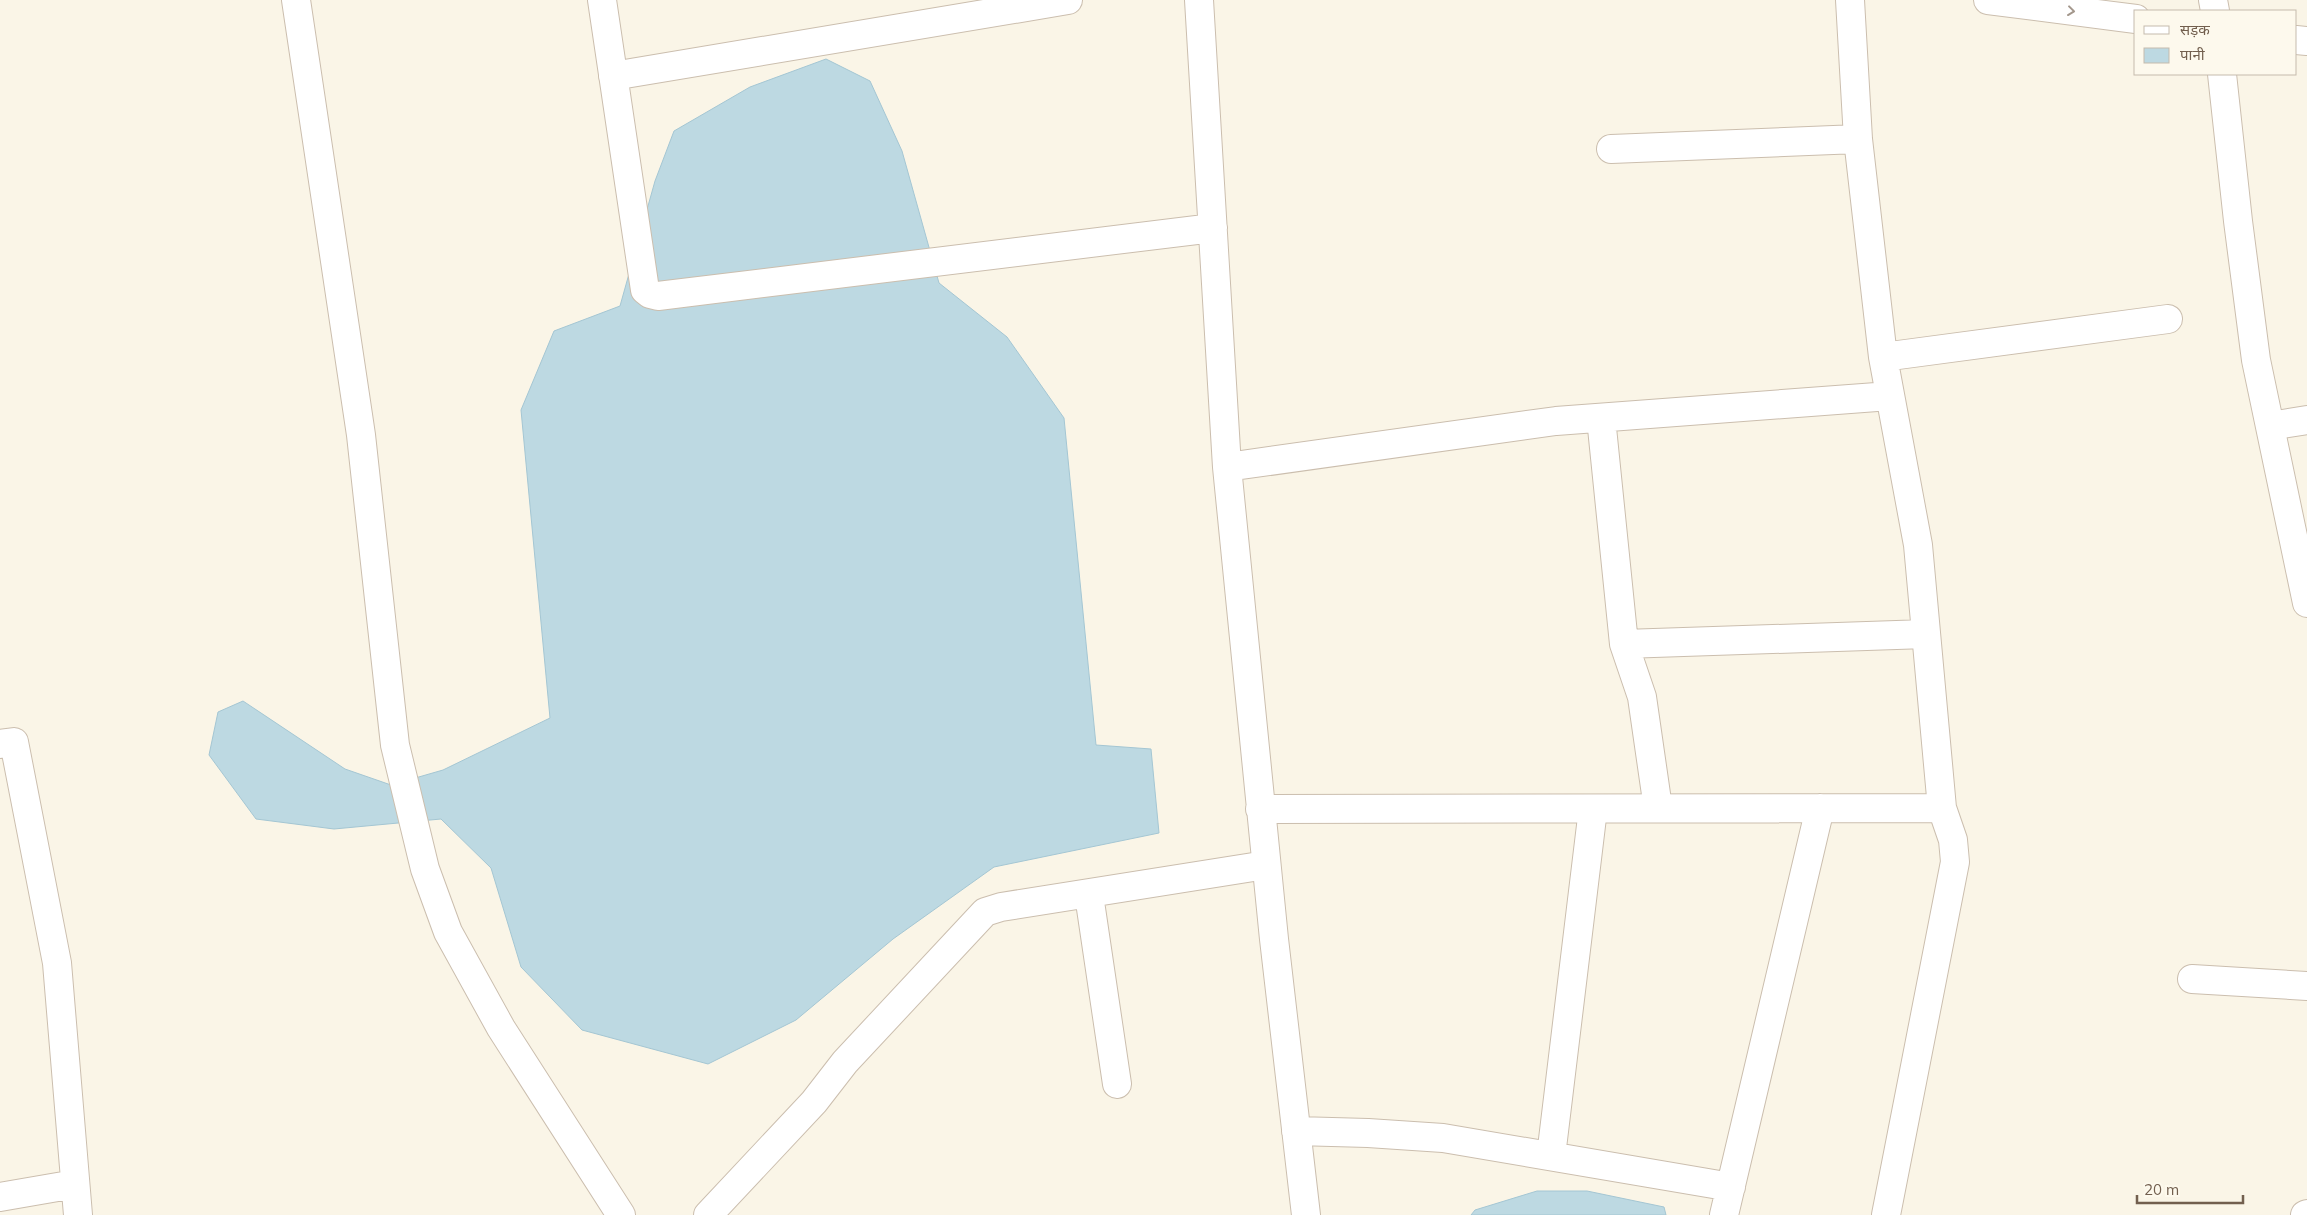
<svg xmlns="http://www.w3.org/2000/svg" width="2307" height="1215" viewBox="0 0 2307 1215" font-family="Mulish,'Noto Sans Devanagari',sans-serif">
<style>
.water{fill:#bdd9e2;stroke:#a4c6d3}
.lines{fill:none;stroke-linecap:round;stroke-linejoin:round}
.street-casing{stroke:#cbbeae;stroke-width:30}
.street{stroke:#fff;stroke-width:28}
.oneway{stroke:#a3978c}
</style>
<rect width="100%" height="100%" fill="#faf5e7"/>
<path class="water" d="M826,59L870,81L902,151L939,283L1007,337L1064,418L1096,745L1151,749L1159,833L994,867L893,939L796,1020L708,1064L582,1030L521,967L491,868L441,819L334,829L256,819L209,755L218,712L243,701L345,769L391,785L443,770L550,718L521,410L554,331L620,306L655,181L674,131L750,87Z
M1537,1191H1587L1664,1207L1666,1215H1471L1475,1210Z"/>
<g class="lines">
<g class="street-casing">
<path id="street" d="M296,0L361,435L395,745L425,869L448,932L501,1028L621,1215
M602,0L645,290L650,294L658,296L1213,228
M1199,0L1227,467L1274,939L1306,1215
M1850,0L1858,139L1883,357L1918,545L1942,808L1953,840L1955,862L1886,1215
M1988,0L2136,19
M2213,0L2215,11
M2296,40L2307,41
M2222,74L2238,221L2256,360L2307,603
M613,76L1068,0
M1611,149L1858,139
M1883,357L2168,319
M1601,418L1624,644L1642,697L1658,808
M2270,426L2307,420
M1227,467L1556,421L1890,396
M1624,644L1926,634
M0,744L14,742L57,963L78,1215
M1260,809L1942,808
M1089,895L1117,1084
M2192,979L2307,986
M1296,1131L1368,1133L1443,1138L1731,1187
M1551,1156L1593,809
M0,1197L75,1184
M708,1215L814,1102L845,1062L985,912L1001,907L1266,865
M1724,1215L1820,808
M2305,1215L2307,1214"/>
</g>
<use href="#street" class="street"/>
</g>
<defs><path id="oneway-chevron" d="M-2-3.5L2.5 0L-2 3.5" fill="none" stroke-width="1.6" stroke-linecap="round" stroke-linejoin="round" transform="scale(1.25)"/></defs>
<use class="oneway" href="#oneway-chevron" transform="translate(2071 11) rotate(7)"/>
<rect x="2134" y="10" width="162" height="65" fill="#fdf9ed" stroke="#c5bbad"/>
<rect x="2144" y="26" width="25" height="8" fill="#ffffff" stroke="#c5bbad"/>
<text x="2180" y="35" font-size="15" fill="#725f4e">सड़क</text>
<rect x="2144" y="48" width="25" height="15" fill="#bdd9e2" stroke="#c5bbad"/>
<text x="2180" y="60" font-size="15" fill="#725f4e">पानी</text>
<path d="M2137 1195v8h106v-8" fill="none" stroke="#725f4e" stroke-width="2.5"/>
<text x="2144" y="1195" font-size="15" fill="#725f4e" stroke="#fdf9ed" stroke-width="4" paint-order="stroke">20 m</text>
</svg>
